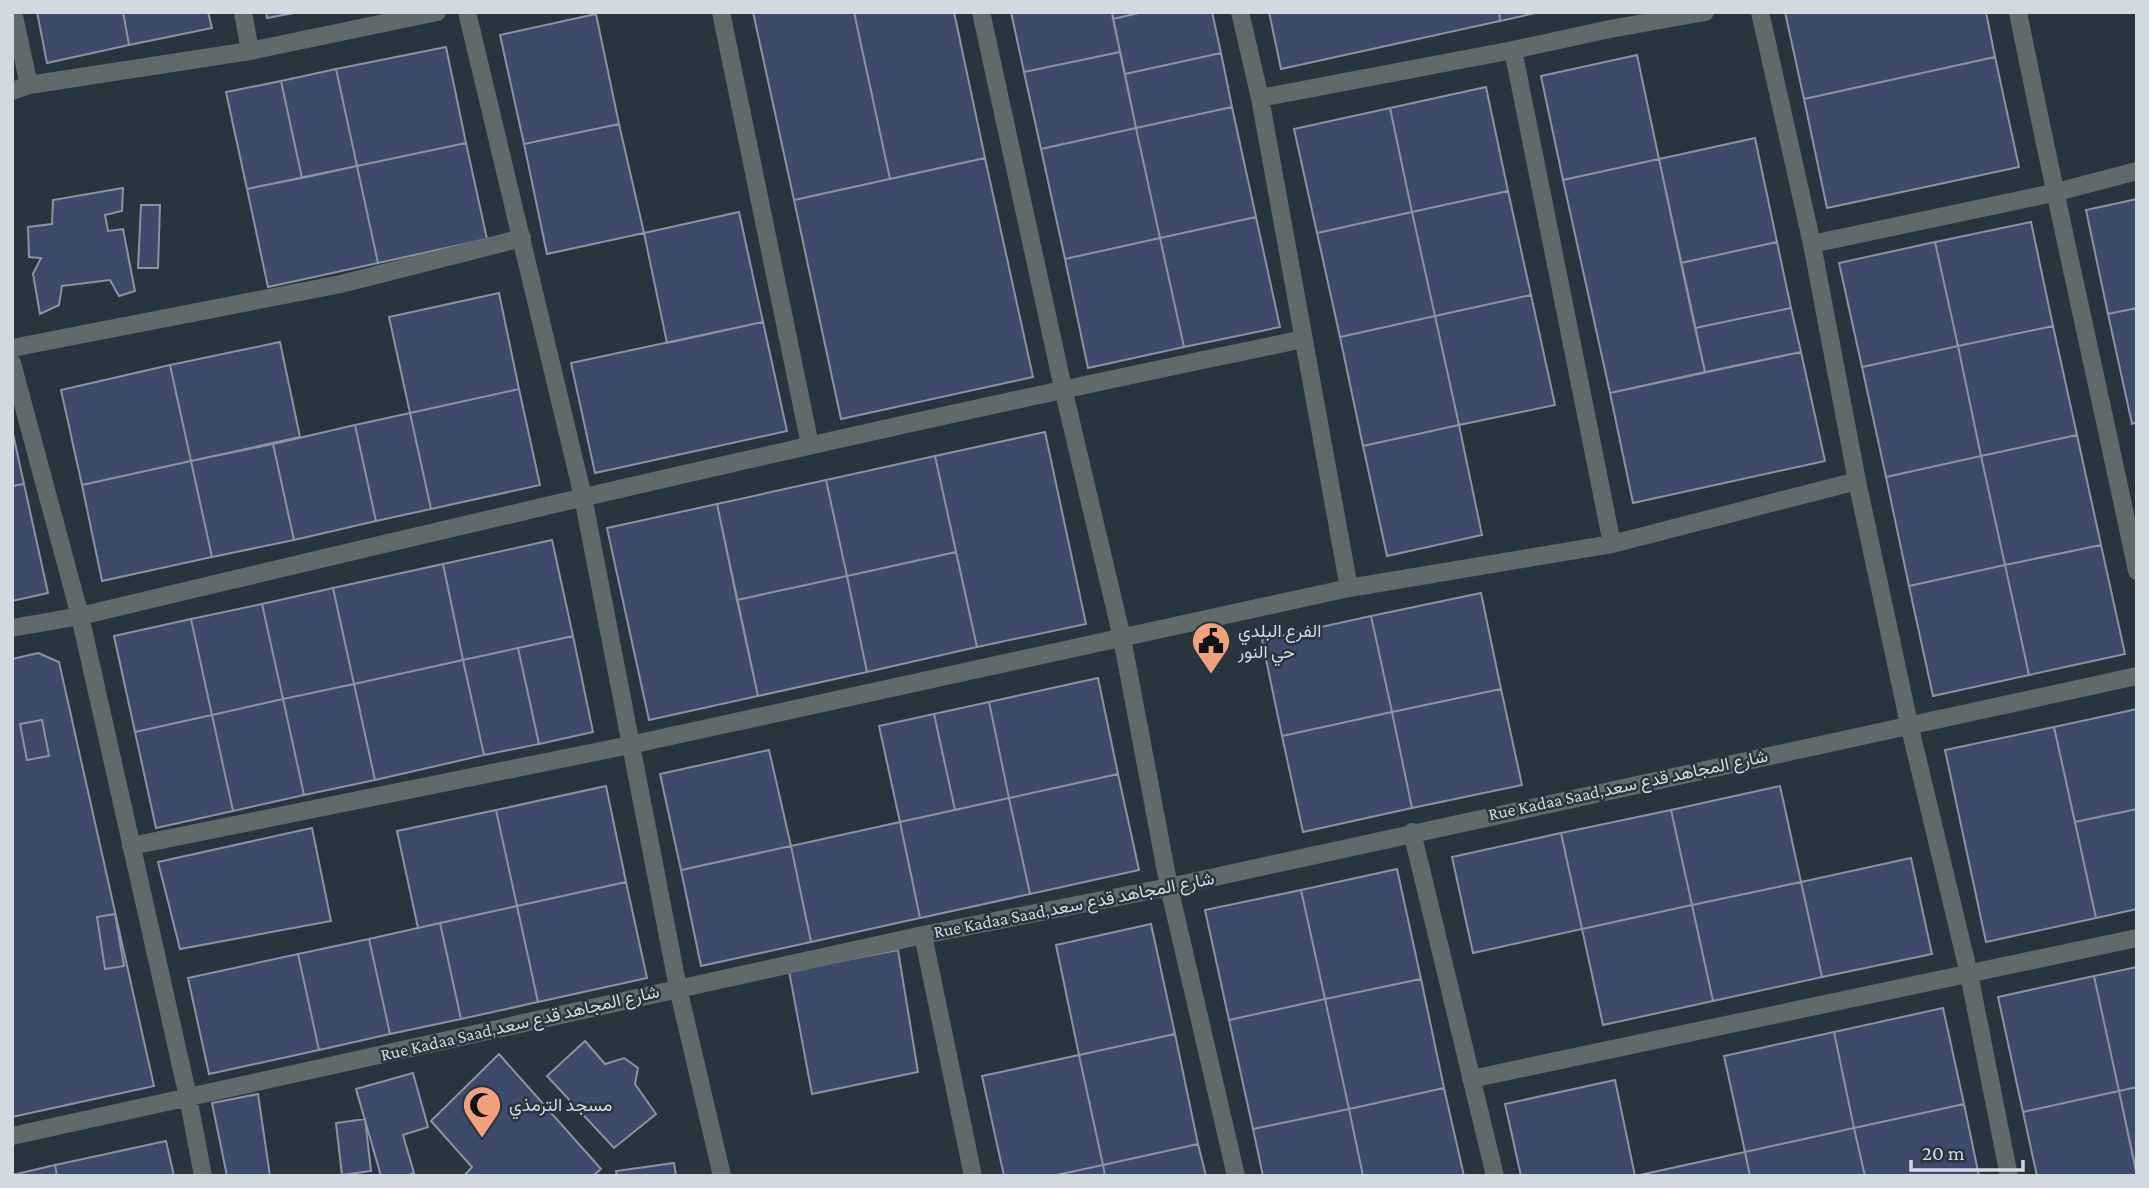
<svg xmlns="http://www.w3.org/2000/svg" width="2149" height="1188" viewBox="0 0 2149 1188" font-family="'Crimson Pro',Vazirmatn,serif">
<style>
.building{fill:#3d4a69;stroke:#8b92a1;stroke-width:2}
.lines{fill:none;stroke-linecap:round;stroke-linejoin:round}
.street{stroke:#616a6a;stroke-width:18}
.labels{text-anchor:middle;stroke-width:5;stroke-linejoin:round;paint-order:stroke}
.poi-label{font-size:18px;fill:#d1dadf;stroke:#27363e;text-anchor:start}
.street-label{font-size:18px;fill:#d1dadf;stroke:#27363e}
</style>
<rect width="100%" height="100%" fill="#27363e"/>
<path class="building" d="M37,12H123L129,45L47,63Z
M123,12H208L212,28L129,45Z
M266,12H299L267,18Z
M753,12H854L890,179L794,200Z
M854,12H954L985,158L890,179Z
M1011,12H1112L1120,52L1024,72Z
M1112,12H1143L1113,19Z
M1143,12H1212L1221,53L1125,74L1113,19Z
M1269,12H1499L1500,21L1281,69Z
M1499,12H1540L1500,21Z
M1785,12H1986L1995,57L1804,99Z
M596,14L619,124L524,144L500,35Z
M446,47L466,143L357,166L336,69Z
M1120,52L1136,128L1041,149L1024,72Z
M1221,53L1232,107L1136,128L1125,74Z
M1637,55L1659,159L1563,180L1541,76Z
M1995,57L2019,167L1827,208L1804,99Z
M336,69L357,166L302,178L281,81Z
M281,81L302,178L247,189L226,92Z
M1486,87L1508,191L1412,212L1390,108Z
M1232,107L1256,217L1160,238L1136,128Z
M1390,108L1412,212L1317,233L1294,129Z
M619,124L644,233L547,254L524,144Z
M1136,128L1160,238L1065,259L1041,149Z
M1755,138L1777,242L1681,263L1659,159Z
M466,143L487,239L378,263L357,166Z
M985,158L1033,377L841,419L794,200Z
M1659,159L1705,372L1610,393L1563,180Z
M357,166L378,263L268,287L247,189Z
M123,188L122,211L105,215L108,231L123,229L135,291L119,296L110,280L62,286L59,305L40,314L33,274L41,258L29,257L28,227L52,224L53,200Z
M1508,191L1531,295L1435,316L1412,212Z
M2137,199V308L2108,314L2086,210Z
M141,205H160L158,268H138Z
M739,212L763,322L667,343L644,233Z
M1412,212L1435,316L1340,337L1317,233Z
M1256,217L1280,327L1184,347L1160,238Z
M2031,222L2053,326L1958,346L1935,242Z
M1160,238L1184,347L1088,368L1065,259Z
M1777,242L1791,308L1695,328L1681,263Z
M1935,242L1958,346L1862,367L1839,263Z
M499,293L519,389L410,413L389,317Z
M1531,295L1555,405L1459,425L1435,316Z
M1791,308L1801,352L1705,372L1695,328Z
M2137,308V422L2132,424L2108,314Z
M1435,316L1459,425L1363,446L1340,337Z
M763,322L787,431L595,473L571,363Z
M2053,326L2077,435L1981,456L1958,346Z
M280,342L300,437L191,461L170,365Z
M1958,346L1981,456L1886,477L1862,367Z
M1801,352L1825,461L1633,503L1610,393Z
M170,365L191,461L82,485L61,390Z
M519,389L540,485L431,509L410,413Z
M410,413L431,509L376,521L355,425Z
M355,425L376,521L294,540L273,444Z
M1459,425L1482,535L1387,556L1363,446Z
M12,429L24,484L12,486Z
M1045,432L1086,624L977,647L935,456Z
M2077,435L2101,545L2005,565L1981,456Z
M273,444L294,540L212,557L191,461Z
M935,456L956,552L847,576L826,480Z
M1981,456L2005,565L1909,586L1886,477Z
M191,461L212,557L102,581L82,485Z
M826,480L847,576L737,600L717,504Z
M24,484L48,593L12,601V486Z
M717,504L758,696L649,720L607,528Z
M552,540L573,636L463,660L443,564Z
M2101,545L2125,654L2029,675L2005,565Z
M956,552L977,647L867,672L847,576Z
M443,564L463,660L354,684L333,588Z
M2005,565L2029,675L1933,696L1909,586Z
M847,576L867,672L758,696L737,600Z
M333,588L354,684L283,699L262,604Z
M1481,593L1501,689L1392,712L1371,616Z
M262,604L283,699L212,715L191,619Z
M1371,616L1392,712L1282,736L1262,640Z
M191,619L212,715L135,732L114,636Z
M573,636L593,732L539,744L518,648Z
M518,648L539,744L484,755L463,660Z
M38,653L59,662L154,1086L12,1117V659Z
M463,660L484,755L375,780L354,684Z
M1098,678L1118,774L1009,798L989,702Z
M354,684L375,780L304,795L283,699Z
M1501,689L1522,785L1412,808L1392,712Z
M283,699L304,795L233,811L212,715Z
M989,702L1009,798L955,810L934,714Z
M2137,709V809L2075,822L2054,727Z
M1392,712L1412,808L1303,832L1282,736Z
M934,714L955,810L900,822L879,726Z
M212,715L233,811L156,828L135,732Z
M42,720L49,756L27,760L20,724Z
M2054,727L2096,918L1986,942L1945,750Z
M769,750L791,846L681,870L660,774Z
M1118,774L1139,870L1030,894L1009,798Z
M606,786L626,882L517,906L496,810Z
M1780,786L1801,882L1692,905L1671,810Z
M1009,798L1030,894L920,918L900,822Z
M2137,809V909L2096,918L2075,822Z
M496,810L517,906L418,928L397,831Z
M1671,810L1692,905L1582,929L1561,833Z
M900,822L920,918L811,942L791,846Z
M312,828L331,921L180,949L158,862Z
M1561,833L1582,929L1473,953L1452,857Z
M791,846L811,942L701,966L681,870Z
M1911,858L1932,954L1822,977L1801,882Z
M1397,869L1421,979L1325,999L1301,890Z
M626,882L647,978L538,1002L517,906Z
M1801,882L1822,977L1713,1001L1692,905Z
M1301,890L1325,999L1229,1020L1205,910Z
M1692,905L1713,1001L1603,1025L1582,929Z
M517,906L538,1002L461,1019L440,923Z
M115,914L124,966L105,969L97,917Z
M440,923L461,1019L390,1034L369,939Z
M1151,924L1175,1034L1079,1055L1056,945Z
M369,939L390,1034L319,1050L298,954Z
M898,950L918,1072L812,1094L789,971Z
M298,954L319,1050L209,1074L188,978Z
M2137,967V1087L2119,1091L2094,976Z
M2094,976L2119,1091L2023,1112L1998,997Z
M1421,979L1444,1088L1349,1109L1325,999Z
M1325,999L1349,1109L1253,1129L1229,1020Z
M1943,1008L1964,1104L1854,1128L1834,1032Z
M1834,1032L1854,1128L1745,1152L1724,1056Z
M1175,1034L1198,1144L1103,1165L1079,1055Z
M585,1041L605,1064L624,1058L638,1068L635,1084L656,1114L614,1148L547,1076Z
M499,1054L601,1169L593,1176H464L472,1167L431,1121Z
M1079,1055L1103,1165L1052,1176H1004L982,1076Z
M413,1073L428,1127L403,1135L414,1173L406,1176H381L356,1089Z
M1615,1080L1635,1176H1521L1505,1104Z
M2137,1087V1175L2119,1091Z
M1444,1088L1464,1176H1363L1349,1109Z
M2119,1091L2137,1176H2037L2023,1112Z
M258,1094L270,1176H227L212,1103Z
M1964,1104L1979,1176H1865L1854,1128Z
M1349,1109L1363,1176H1263L1253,1129Z
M365,1119L371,1171L342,1175L336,1123Z
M1854,1128L1865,1176H1750L1745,1152Z
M166,1141L174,1176H57L55,1165Z
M1198,1144L1206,1176H1105L1103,1165Z
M1745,1152L1750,1176H1635Z
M674,1163L676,1176H617L616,1171Z
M55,1165L57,1176H12V1175Z
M1103,1165L1105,1176H1052Z"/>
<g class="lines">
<path class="street" d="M13,12L29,85
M243,12L250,51
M467,12L583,497L678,988L722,1176
M721,12L810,445
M981,12L1063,388L1122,638L1169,887L1236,1176
M1240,12L1260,98L1349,588
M1760,12L1812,244L1857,481L1909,724L1969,974L2009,1176
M2018,12C2055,199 2098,385 2137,571
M1513,50L1612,544
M12,91L29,85L250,51L437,12
M1260,98L1513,50L1610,29L1705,12
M1812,244L2053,193L2137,171
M12,348L341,284L522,238
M12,363L80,616L188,1097L203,1176
M12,628L80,616C487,519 894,423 1304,339
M1412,832L1495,1176
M131,846L630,745L1349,588L1612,544L1857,481
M923,935L973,1176
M1471,1079L2137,938
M12,1136L923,935L1169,887L2137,676"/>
</g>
<defs>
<g id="civic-pin" transform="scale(2.0125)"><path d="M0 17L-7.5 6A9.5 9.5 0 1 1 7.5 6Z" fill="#f1a17d" stroke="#27363e"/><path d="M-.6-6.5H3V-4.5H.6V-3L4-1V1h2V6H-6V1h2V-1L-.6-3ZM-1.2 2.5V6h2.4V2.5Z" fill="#111"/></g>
<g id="mosque-pin" transform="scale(2.0125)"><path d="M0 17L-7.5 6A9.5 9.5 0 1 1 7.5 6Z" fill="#f1a17d" stroke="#27363e"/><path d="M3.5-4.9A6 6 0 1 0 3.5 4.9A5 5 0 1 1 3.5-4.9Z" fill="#111"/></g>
</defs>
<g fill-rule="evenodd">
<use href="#civic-pin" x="1211" y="641"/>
<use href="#mosque-pin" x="482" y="1105"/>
</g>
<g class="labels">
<g class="poi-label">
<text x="1238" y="637">الفرع البلدي<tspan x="1238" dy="21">حي النور</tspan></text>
<text x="509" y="1111">مسجد الترمذي</text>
</g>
<g class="street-label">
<text transform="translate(1628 785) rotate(-12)" y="6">Rue Kadaa Saad,شارع المجاهد قدع سعد</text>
<text transform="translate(1074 905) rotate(-11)" y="6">Rue Kadaa Saad,شارع المجاهد قدع سعد</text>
<text transform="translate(520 1023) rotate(-13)" y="6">Rue Kadaa Saad,شارع المجاهد قدع سعد</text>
</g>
</g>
<rect width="2149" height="1188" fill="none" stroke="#d1dadf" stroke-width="28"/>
<path d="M1911 1160v10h112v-10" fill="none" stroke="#d1dadf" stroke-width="3.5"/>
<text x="1922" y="1160" font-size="21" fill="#d1dadf" stroke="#27363e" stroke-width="5" paint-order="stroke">20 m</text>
</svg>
